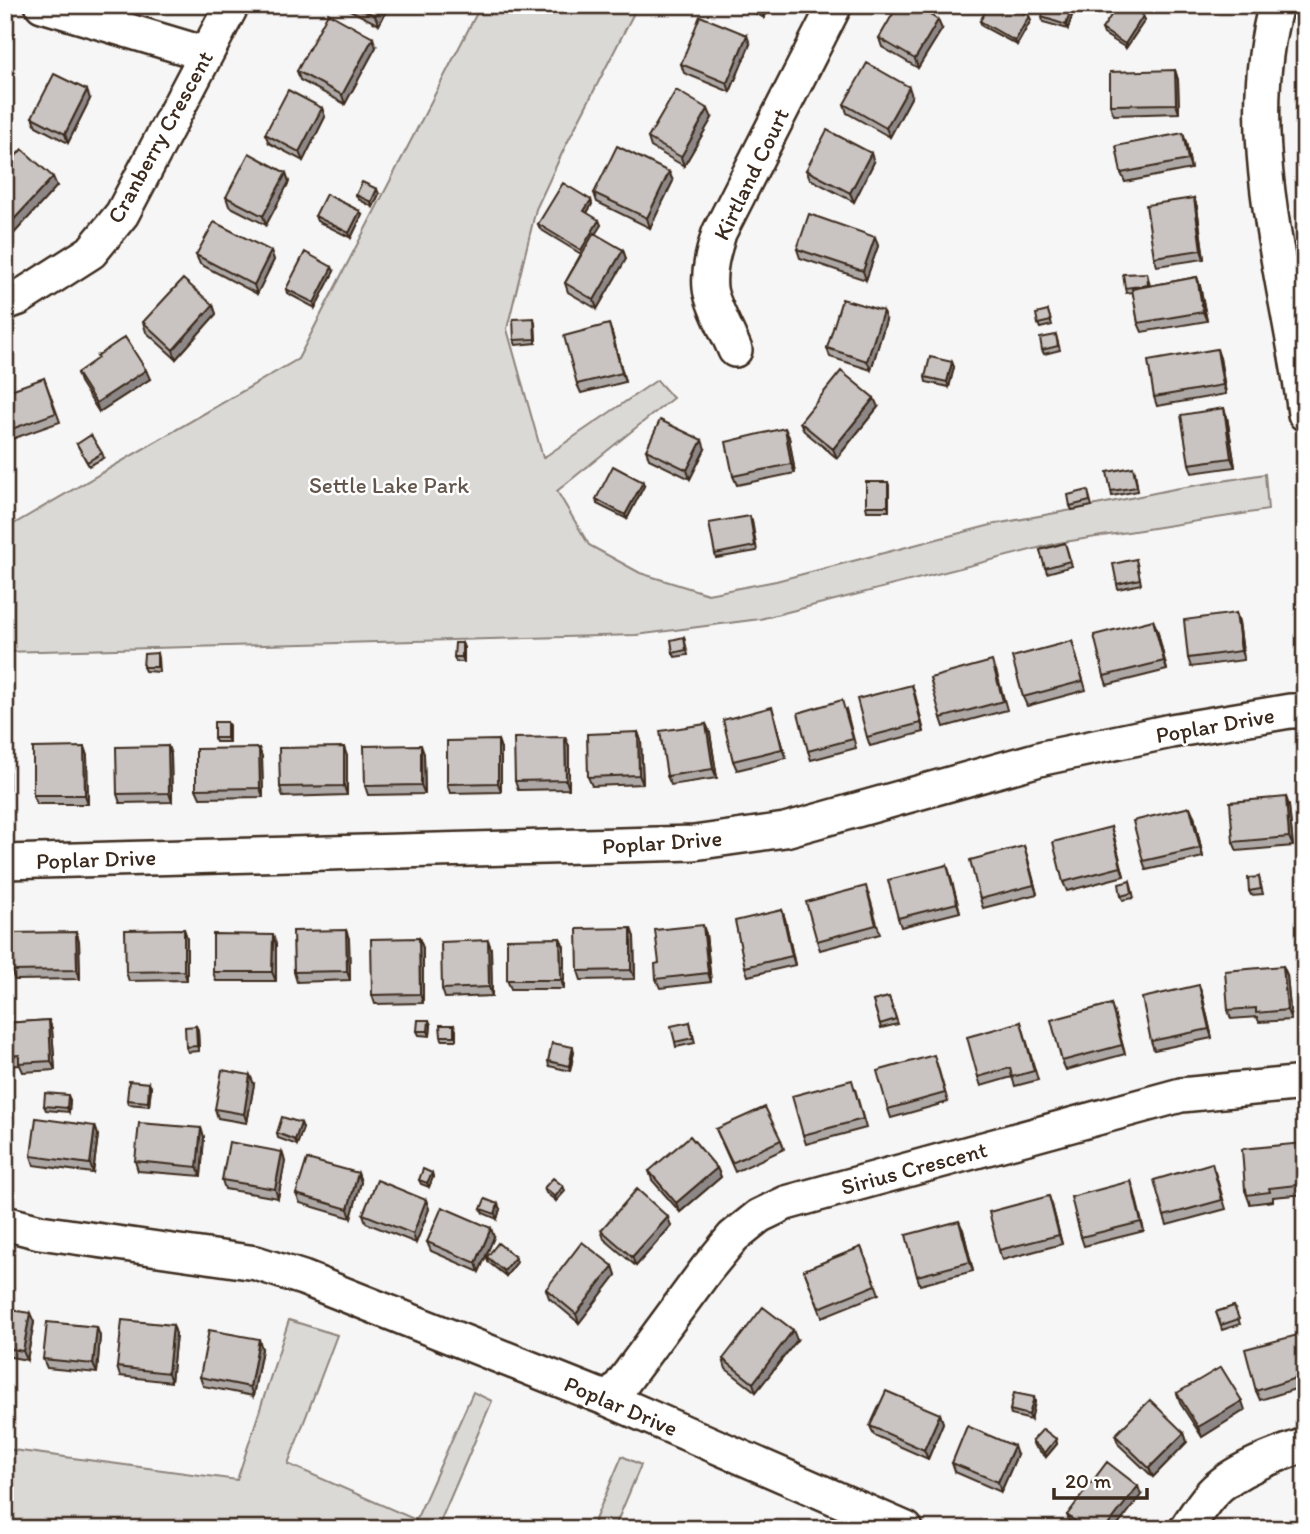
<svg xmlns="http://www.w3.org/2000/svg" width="1310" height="1534" viewBox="0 0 1310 1534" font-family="Itim,sans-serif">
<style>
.green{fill:#dbd9d6;stroke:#8b827a;stroke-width:2}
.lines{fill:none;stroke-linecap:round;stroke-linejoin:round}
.minor-casing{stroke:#3b2a1e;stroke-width:38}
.minor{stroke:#fff;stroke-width:33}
.wall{fill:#ada8a6;stroke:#3b2a1e;stroke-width:2}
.shaded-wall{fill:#8d8887;stroke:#3b2a1e;stroke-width:2}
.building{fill:#c9c3c1;stroke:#3b2a1e;stroke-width:2}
.labels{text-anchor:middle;stroke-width:5;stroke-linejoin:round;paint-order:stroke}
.street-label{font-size:23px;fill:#3b2a1e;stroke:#fff}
.park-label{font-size:23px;fill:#63564c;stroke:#fff}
</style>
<rect width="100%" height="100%" fill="#f7f6f6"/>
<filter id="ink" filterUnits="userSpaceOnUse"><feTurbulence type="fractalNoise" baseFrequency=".0143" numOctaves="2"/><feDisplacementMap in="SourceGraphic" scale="14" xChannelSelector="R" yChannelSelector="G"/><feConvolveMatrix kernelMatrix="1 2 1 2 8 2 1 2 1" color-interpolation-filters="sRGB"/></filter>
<g filter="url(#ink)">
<path class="green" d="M481,5H638L564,149L536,209L507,329L543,458L657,380L673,398L557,491L589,545L640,573L708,594L776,581L995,524L1072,510L1174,489L1265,474L1268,510L1058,543L760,619L636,635L5,652V497L12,525L298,359Z
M289,1320L337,1335L288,1464L416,1520L473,1392L492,1401L437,1529H5V1449L237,1480Z
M622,1456L641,1465L614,1529H591Z"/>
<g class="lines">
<g class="minor-casing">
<path id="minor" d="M42,5L206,54
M1276,5C1239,137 1288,282 1305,414
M5,303L19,298L91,252L122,214L232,5
M735,350C729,335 711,302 710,288C708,269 714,250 719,233L835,5
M5,862L694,843L785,830L1043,758L1171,731L1290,711H1305
M5,1223L40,1232L256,1263L303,1278L610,1400L906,1529
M610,1400L706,1270L733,1237L759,1216L786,1203L1181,1095L1305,1083
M1186,1529C1194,1517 1202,1504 1212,1493C1233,1470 1276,1455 1305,1445"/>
</g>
<use href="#minor" class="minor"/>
</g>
<path class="wall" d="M340,5H389L379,25Z
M740,5H771L764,18Z
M1075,5L1068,29L1043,22L1042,17Z
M1029,16L1031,20L1017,45L982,26L980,21Z
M1143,16L1145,20L1126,48L1104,34L1102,29Z
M942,29L918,68L882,47L879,38Z
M750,44L730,92L684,73L681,64Z
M376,47L345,104L300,80L297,71Z
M1175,70L1178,80L1179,113L1114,115L1110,105Z
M912,96L890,137L847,113L844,104Z
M90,99L68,143L36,126L32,117Z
M322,108L325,117L303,161L269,143L265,134Z
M712,118L684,166L651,147L648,138Z
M1186,142L1191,169L1125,182L1121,173Z
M874,162L854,202L810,179L806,170Z
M5,168L57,186L10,238L5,234Z
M669,172L673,181L650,228L597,202L594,193Z
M286,173L289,182L266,225L229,206L226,197Z
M379,194L373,207L358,199L356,195Z
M1194,198L1197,207L1204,259L1157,266L1154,257Z
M591,200L592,204L587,213L601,225L595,234L623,250L626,259L597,309L568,292L565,283L581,254L540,229L538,224Z
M362,215L351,238L317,221L315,216Z
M875,237L878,246L866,280L800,258L797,249Z
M271,251L274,260L257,294L200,264L196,255Z
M334,271L315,308L287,293L286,289Z
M1147,273L1150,286L1197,277L1200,286L1207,321L1142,332L1138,323L1133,292L1126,293L1125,288Z
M213,305L216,314L176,359L146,332L143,322Z
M1048,311L1052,325L1040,328L1038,324Z
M886,320L871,370L830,357L827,348Z
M535,323L536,343L516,345L514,340Z
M612,333L625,382L581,393L577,384Z
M1056,335L1060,350L1044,354L1042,350Z
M97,356L150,379L99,412L80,382L77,373L98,359Z
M1220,358L1226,394L1157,406L1154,397Z
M952,362L954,367L949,387L926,382L925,377Z
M44,378L60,422L12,439L5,419Z
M878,407L837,458L804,431L800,422Z
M1227,417L1235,467L1192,473L1189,464Z
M789,437L795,473L737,485L733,476Z
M77,444L102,453L104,458L89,466Z
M705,449L690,479L649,459L646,450Z
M1135,472L1138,491L1112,496L1111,491Z
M644,486L627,519L597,504L596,499Z
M889,486V511H867L866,506Z
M1089,495L1092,506L1072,510L1070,506Z
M752,520L757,551L716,558L715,554Z
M1065,543L1072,566L1047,573L1040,550Z
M1137,564L1141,584L1118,589L1117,584Z
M1236,613L1239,622L1244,660L1191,667L1188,658Z
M1157,629L1167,670L1107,685L1104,676Z
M684,637L688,655L675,657L673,653Z
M1072,641L1086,690L1027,706L1023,697Z
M462,643L464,648V662H456L454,657Z
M157,653L158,658L159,672L145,671L143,667Z
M996,670L1007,710L944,727L941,718Z
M912,685L924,732L870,746L867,737Z
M846,709L856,748L811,760L808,751Z
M775,717L786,758L737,770L733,761Z
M706,724L710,733L717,778L671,785L667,776Z
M229,726V742H216L214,738Z
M638,732L641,741L643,784L592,786L588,777Z
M498,740L501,749V792L450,793L447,784Z
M5,741L8,749L9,798H5Z
M168,746L171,755L172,802L120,803L117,794Z
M569,746V789L518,790L515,781Z
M84,747L87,756L88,804H37L33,795Z
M259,748L262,757L263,797L200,798L196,789Z
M424,754L425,794L368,795L365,786Z
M347,756V795L283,797L280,787Z
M1286,797L1289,806L1293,846L1237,851L1233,842Z
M1194,816L1203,857L1146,870L1143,861Z
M1111,827L1124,876L1067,891L1063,882Z
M1024,846L1037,894L983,908L980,899Z
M947,865L960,912L901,927L898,918Z
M1259,877L1263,894L1251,895L1249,891Z
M1130,881L1134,898L1123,900L1121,896Z
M869,895L880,934L820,950L817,941Z
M782,910L785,919L795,965L748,976L745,967Z
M184,929L187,938V980L129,981L126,972Z
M346,930L349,939L350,980L297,982L294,972Z
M76,932L79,941L80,979L15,980L11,971Z
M706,934L711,982L660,988L656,979L659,963Z
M634,937L635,979L581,980L578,971Z
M419,938L423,948V1003L375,1004L372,995Z
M560,938L564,947V989H511L507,980Z
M488,940L491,949L492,996L445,998L442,989Z
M276,944V981H216L213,972Z
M1283,966L1287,975L1291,1020L1259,1022L1257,1017L1231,1019L1228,1010Z
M1202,994L1212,1038L1154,1050L1151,1041Z
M889,997L898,1024L881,1028L873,1001Z
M1111,1004L1125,1054L1066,1070L1062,1061Z
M49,1020L52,1029L55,1070L23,1072L20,1065L5,1066V1023Z
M690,1022L695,1043L676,1047L675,1042Z
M1021,1022L1038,1080L1015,1086L1012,1077L981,1086L978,1077Z
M431,1025L430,1036L419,1035L417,1031Z
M454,1025L456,1030V1040H442L441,1036Z
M196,1026L198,1030L199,1051L188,1052L186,1047Z
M574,1052L570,1071L549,1066L548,1061Z
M937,1064L948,1102L891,1118L888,1109Z
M254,1084L247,1123L218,1118L215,1109Z
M151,1087L149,1106L128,1104L127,1100Z
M855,1089L866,1128L806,1144L803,1135Z
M70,1100L69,1112L46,1110L44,1106Z
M301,1123L303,1128L297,1145L278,1138L277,1133Z
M95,1126L98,1135L93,1173L34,1165L31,1156Z
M201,1128L204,1137L201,1176L138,1171L135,1161Z
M716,1129L781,1140L784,1149L735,1172Z
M1303,1143L1305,1147V1194L1273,1197V1201L1250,1204L1245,1190Z
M282,1152L285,1161L278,1198L225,1189L222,1180Z
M717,1168L721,1177L680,1212L652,1180L649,1171Z
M1215,1172L1226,1209L1167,1225L1164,1216Z
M358,1173L361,1182L351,1218L300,1203L296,1194Z
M432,1173L433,1177L429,1187L421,1184L419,1180Z
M1131,1181L1144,1231L1084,1246L1081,1237Z
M563,1186L565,1191L556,1201L546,1193L544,1188Z
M426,1200L429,1209L416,1243L366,1223L363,1214Z
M1052,1205L1062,1244L1002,1260L999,1250Z
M481,1209H500L497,1219L483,1213Z
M671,1226L636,1266L604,1239L601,1230Z
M963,1230L973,1271L920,1285L917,1276Z
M494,1237L479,1272L431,1251L427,1242Z
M861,1247L879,1294L822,1317L804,1270Z
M487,1257H515L517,1262L506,1276L488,1262Z
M613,1266L616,1275L579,1323L549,1298L546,1289Z
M1234,1306L1240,1324L1222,1330L1216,1312Z
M5,1309L34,1322L27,1360L5,1356Z
M173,1325L176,1334L171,1382L120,1376L117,1367Z
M1305,1333V1386L1260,1400L1256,1391Z
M100,1336L97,1373L47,1368L43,1359Z
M797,1340L756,1392L726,1369L723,1359Z
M262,1349L253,1396L203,1386L200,1377Z
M1177,1393L1245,1410L1202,1437L1180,1403Z
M1034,1397L1035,1402L1031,1420L1011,1415L1010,1410Z
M940,1414L943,1423L928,1459L874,1435L870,1426Z
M1184,1433L1187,1442L1153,1477L1119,1445L1115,1435Z
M1056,1439L1057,1444L1046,1457L1034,1446L1032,1441Z
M1017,1455L1001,1492L955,1472L952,1463Z
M1141,1495L1115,1529H1076L1070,1524L1067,1515Z"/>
<path class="shaded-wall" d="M381,5H389L379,25L375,16Z
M763,5H771L764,18L761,9Z
M1072,5H1075L1068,29L1066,25Z
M1029,16L1031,20L1017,45L1015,41Z
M1143,16L1145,20L1126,48L1125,44Z
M938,20L942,29L918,68L915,59Z
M747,35L750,44L730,92L727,83Z
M373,38L376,47L345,104L342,95Z
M1175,70L1178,80L1179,113L1176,104Z
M909,87L912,96L890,137L886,128Z
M87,90L90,99L68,143L65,134Z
M322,108L325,117L303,161L299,152Z
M708,109L712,118L684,166L681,157Z
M1183,133L1186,142L1191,169L1188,160Z
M871,153L874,162L854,202L850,193Z
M669,172L673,181L650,228L647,218Z
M286,173L289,182L266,225L263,216Z
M53,177L57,186L10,238L6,228Z
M377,189L379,194L373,207L371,202Z
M1194,198L1197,207L1204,259L1201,250Z
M591,200L592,204L585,216L584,211Z
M360,211L362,215L351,238L349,233Z
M599,220L601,225L582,255L581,250Z
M875,237L878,246L866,280L863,271Z
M623,250L626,259L597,309L594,300Z
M271,251L274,260L257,294L254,285Z
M332,267L334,271L315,308L314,303Z
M1197,277L1200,286L1207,321L1203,312Z
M213,305L216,314L176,359L173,350Z
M883,311L886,320L871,370L867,361Z
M534,318L535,323L536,343L535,339Z
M609,324L612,333L625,382L622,373Z
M1217,349L1220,358L1226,394L1223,385Z
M952,362L954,367L949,387L947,382Z
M146,370L150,379L99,412L96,403Z
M874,398L878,407L837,458L833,449Z
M1224,408L1227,417L1235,467L1231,458Z
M785,428L789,437L795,473L791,464Z
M702,440L705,449L690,479L687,470Z
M643,482L644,486L627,519L625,515Z
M888,482L889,486V511L888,506Z
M1236,613L1239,622L1244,660L1241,651Z
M1153,620L1157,629L1167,670L1164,661Z
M462,643L464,648V662L462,657Z
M912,685L915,694L924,732L921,723Z
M772,707L775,717L786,758L782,749Z
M227,722L229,726V742L227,738Z
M706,724L710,733L717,778L713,769Z
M638,732L641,741L643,784L639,775Z
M565,737L569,746V789L566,780Z
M498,740L501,749V792L498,783Z
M5,741L8,749L9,798L5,789Z
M421,745L424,754L425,794L421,785Z
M168,746L171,755L172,802L169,793Z
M84,747L87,756L88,804L85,795Z
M344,747L347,756V795L344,786Z
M259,748L262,757L263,797L260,788Z
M1286,797L1289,806L1293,846L1289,837Z
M1190,807L1194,816L1203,857L1200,848Z
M1111,827L1114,836L1124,876L1121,867Z
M1024,846L1027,855L1037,894L1034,885Z
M947,865L950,874L960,912L957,903Z
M782,910L785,919L795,965L792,956Z
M703,925L706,934L711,982L708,973Z
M631,928L634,937L635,979L631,970Z
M184,929L187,938V980L184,971Z
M346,930L349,939L350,980L347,971Z
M76,932L79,941L80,979L77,970Z
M273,935L276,944V981L272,972Z
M419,938L423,948V1003L420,994Z
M560,938L564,947V989L561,980Z
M488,940L491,949L492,996L489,987Z
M1283,966L1287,975L1291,1020L1287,1010Z
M1199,985L1202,994L1212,1038L1209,1029Z
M1111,1004L1114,1013L1125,1054L1122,1045Z
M49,1020L52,1029L55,1070L51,1061Z
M429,1020L431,1025L430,1036L428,1031Z
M196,1026L198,1030L199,1051L197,1046Z
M573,1047L574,1052L570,1071L569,1066Z
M250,1075L254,1084L247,1123L244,1114Z
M149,1083L151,1087L149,1106L148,1102Z
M68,1095L70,1100L69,1112L67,1108Z
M301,1123L303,1128L297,1145L295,1140Z
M95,1126L98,1135L93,1173L90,1164Z
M201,1128L204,1137L201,1176L197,1167Z
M282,1152L285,1161L278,1198L275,1189Z
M717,1168L721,1177L680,1212L676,1203Z
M358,1173L361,1182L351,1218L348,1209Z
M432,1173L433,1177L429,1187L427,1183Z
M1131,1181L1134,1190L1144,1231L1141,1222Z
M563,1186L565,1191L556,1201L555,1197Z
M1049,1196L1052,1205L1062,1244L1059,1235Z
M426,1200L429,1209L416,1243L413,1234Z
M498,1204L500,1209L497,1219L495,1214Z
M668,1217L671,1226L636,1266L632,1257Z
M959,1221L963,1230L973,1271L970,1262Z
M491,1228L494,1237L479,1272L476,1263Z
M515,1257L517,1262L506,1276L504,1271Z
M613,1266L616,1275L579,1323L576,1314Z
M30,1313L34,1322L27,1360L23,1351Z
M173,1325L176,1334L171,1382L168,1373Z
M97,1327L100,1336L97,1373L93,1364Z
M793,1330L797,1340L756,1392L753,1383Z
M259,1339L262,1349L253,1396L250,1387Z
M1034,1397L1035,1402L1031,1420L1029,1415Z
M1242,1401L1245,1410L1202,1437L1198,1427Z
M940,1414L943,1423L928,1459L924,1450Z
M1184,1433L1187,1442L1153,1477L1149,1468Z
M1056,1439L1057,1444L1046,1457L1045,1453Z
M1014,1446L1017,1455L1001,1492L998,1482Z
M1138,1486L1141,1495L1115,1529H1105Z"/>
<path class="building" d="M354,5H381L375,16Z
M753,5H763L761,9Z
M898,5H914L938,20L915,59L879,38Z
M989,5H1010L1029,16L1015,41L980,21Z
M1045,5H1072L1066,25L1042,17Z
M1118,5H1128L1143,16L1125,44L1102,29Z
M328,13L373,38L342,95L297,71Z
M700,16L747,35L727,83L681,64Z
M867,63L909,87L886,128L844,104Z
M1175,70L1176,104L1110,105V72Z
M54,74L87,90L65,134L32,117Z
M288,90L322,108L299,152L265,134Z
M676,90L708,109L681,157L648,138Z
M827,130L871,153L850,193L806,170Z
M1183,133L1188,160L1121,173L1116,146Z
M617,146L669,172L647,218L594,193Z
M22,149L53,177L6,228H5V168Z
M249,153L286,173L263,216L226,197Z
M362,182L377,189L371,202L356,195Z
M563,183L591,200L584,211L599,220L581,250L538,224Z
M326,194L360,211L349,233L315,216Z
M1194,198L1201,250L1154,257L1146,205Z
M809,214L875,237L863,271L797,249Z
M214,222L271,251L254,285L196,255Z
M594,233L623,250L594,300L565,283Z
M305,252L332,267L314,303L286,289Z
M1147,273L1148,285L1125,288L1123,274Z
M1197,277L1203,312L1138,323L1132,289Z
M183,279L213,305L173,350L143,322Z
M842,299L883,311L867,361L827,348Z
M1048,311L1051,321L1038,324L1036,314Z
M534,318L535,339L514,340L513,319Z
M609,324L622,373L577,384L564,336Z
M1056,335L1058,346L1042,350L1040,338Z
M125,337L146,370L96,403L77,373L98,358L97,356Z
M1217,349L1223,385L1154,397L1148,361Z
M930,357L952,362L947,382L925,377Z
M841,371L874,398L833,449L800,422Z
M44,378L56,413L9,430L5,419V392Z
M1224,408L1231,458L1189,464L1181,415Z
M660,420L702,440L687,470L646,450Z
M785,428L791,464L733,476L726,442Z
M91,435L102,453L87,462L77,444Z
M613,466L643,482L625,515L596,499Z
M1133,467L1137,487L1111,491L1107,472Z
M866,482H888V506H866Z
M1088,490L1090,501L1070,506L1068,495Z
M750,516L755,546L715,554L709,523Z
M1065,543L1070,561L1045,568L1040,550Z
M1136,559L1140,579L1117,584L1113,564Z
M1236,613L1241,651L1188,658L1184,620Z
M1153,620L1164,661L1104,676L1094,635Z
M684,637L686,650L673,653L671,640Z
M1072,641L1083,681L1023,697L1012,657Z
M455,643H462V657H454Z
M157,653V667H143L144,654Z
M992,661L1003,701L941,718L930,678Z
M912,685L921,723L867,737L857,699Z
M842,700L853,739L808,751L798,713Z
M772,707L782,749L733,761L723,720Z
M214,722H227V738H214Z
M706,724L713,769L667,776L660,731Z
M638,732L639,775L588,777L587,734Z
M565,737L566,780L515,781L514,738Z
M498,740V783L447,784V741Z
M421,745V785L365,786L364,746Z
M168,746L169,793L117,794L116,747Z
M84,747L85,795H33V748Z
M344,747V786L280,787L279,748Z
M259,748L260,788L196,789V749Z
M1286,797L1289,837L1233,842L1230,802Z
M1190,807L1200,848L1143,861L1133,821Z
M1111,827L1121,867L1063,882L1053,842Z
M1024,846L1034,885L980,899L970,860Z
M947,865L957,903L898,918L888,880Z
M1259,877L1261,889L1249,891L1248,878Z
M1130,881L1132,893L1121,896L1119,884Z
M866,886L876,925L817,941L806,902Z
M782,910L792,956L745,967L735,921Z
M703,925L708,973L656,979L655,964L659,963L655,930Z
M631,928V970L578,971L577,929Z
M184,929V971L126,972L125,930Z
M346,930L347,971L294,972L293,931Z
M76,932L77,970L11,971V933Z
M213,934L273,935L272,972H213Z
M419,938L420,994L372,995L371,939Z
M560,938L561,980H507V939Z
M488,940L489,987L442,989L441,942Z
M1283,966L1287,1010L1256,1013V1008L1228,1010L1225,971Z
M1199,985L1209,1029L1151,1041L1142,998Z
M889,997L896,1019L880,1024L873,1001Z
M1111,1004L1122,1045L1062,1061L1051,1020Z
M49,1020L51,1061L19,1063V1055L5,1056V1023Z
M418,1020H429L428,1031H417Z
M690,1022L693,1038L675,1042L671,1026Z
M1021,1022L1034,1071L1012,1077L1010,1068L978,1077L967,1037Z
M440,1025H454V1036H441Z
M196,1026L197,1046L186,1047L185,1027Z
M552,1043L573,1047L569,1066L548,1061Z
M934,1055L945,1093L888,1109L877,1071Z
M222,1070L250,1075L244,1114L215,1109Z
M852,1080L863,1119L803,1135L792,1096Z
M129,1081L149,1083L148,1102L127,1100Z
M45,1093L68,1095L67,1108L44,1106Z
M765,1107L781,1140L732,1163L716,1129Z
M282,1117L301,1123L295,1140L277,1133Z
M36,1118L95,1126L90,1164L31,1156Z
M139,1123L201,1128L197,1167L135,1161Z
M690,1136L717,1168L676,1203L649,1171Z
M229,1142L282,1152L275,1189L222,1180Z
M1303,1143L1305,1184L1269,1188L1270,1192L1247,1195L1246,1189L1245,1190L1242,1149Z
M307,1159L358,1173L348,1209L296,1194Z
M1212,1163L1222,1200L1164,1216L1154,1180Z
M423,1169L432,1173L427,1183L419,1180Z
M553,1178L563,1186L555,1197L544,1188Z
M377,1180L426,1200L413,1234L363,1214Z
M1131,1181L1141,1222L1081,1237L1071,1197Z
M637,1189L668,1217L632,1257L601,1230Z
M1049,1196L1059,1235L999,1250L989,1212Z
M485,1199L498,1204L495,1214L481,1209Z
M442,1207L491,1228L476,1263L427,1242Z
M959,1221L970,1262L917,1276L906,1235Z
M582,1242L613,1266L576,1314L546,1289Z
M498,1243L515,1257L504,1271L487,1257Z
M861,1247L876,1285L819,1308L804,1270Z
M1234,1306L1239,1319L1221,1325L1216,1312Z
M763,1307L793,1330L753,1383L723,1359Z
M5,1309L30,1313L23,1351L5,1348Z
M122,1320L173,1325L168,1373L117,1367Z
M47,1322L97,1327L93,1364L43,1359Z
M209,1330L259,1339L250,1387L200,1377Z
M1305,1333V1375L1256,1391L1245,1349Z
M1221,1367L1242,1401L1198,1427L1177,1393Z
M886,1391L940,1414L924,1450L870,1426Z
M1014,1393L1034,1397L1029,1415L1010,1410Z
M1150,1400L1184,1433L1149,1468L1115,1435Z
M967,1426L1014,1446L998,1482L952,1463Z
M1043,1429L1056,1439L1045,1453L1032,1441Z
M1107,1462L1138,1486L1105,1529H1085L1067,1515Z"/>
</g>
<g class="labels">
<g class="street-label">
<text transform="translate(160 137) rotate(-61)" y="8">Cranberry Crescent</text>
<text transform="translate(751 174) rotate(-64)" y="8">Kirtland Court</text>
<text transform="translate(1215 725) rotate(-10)" y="8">Poplar Drive</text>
<text transform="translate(662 842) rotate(-4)" y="8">Poplar Drive</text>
<text transform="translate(96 859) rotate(-2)" y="8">Poplar Drive</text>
<text transform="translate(914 1168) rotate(-15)" y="8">Sirius Crescent</text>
<text transform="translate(621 1406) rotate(23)" y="8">Poplar Drive</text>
</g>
<g class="park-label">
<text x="389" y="493">Settle Lake Park</text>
</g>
</g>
<rect width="1310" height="1534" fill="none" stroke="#fff" stroke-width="28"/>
<rect x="14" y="14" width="1282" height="1506" fill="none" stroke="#3b2a1e" stroke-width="2.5" filter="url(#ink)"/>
<path d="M1054 1488v10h93v-10" fill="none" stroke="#3b2a1e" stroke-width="3.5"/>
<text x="1065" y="1488" font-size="21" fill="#3b2a1e" stroke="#ffffff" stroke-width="5" paint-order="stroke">20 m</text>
</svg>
